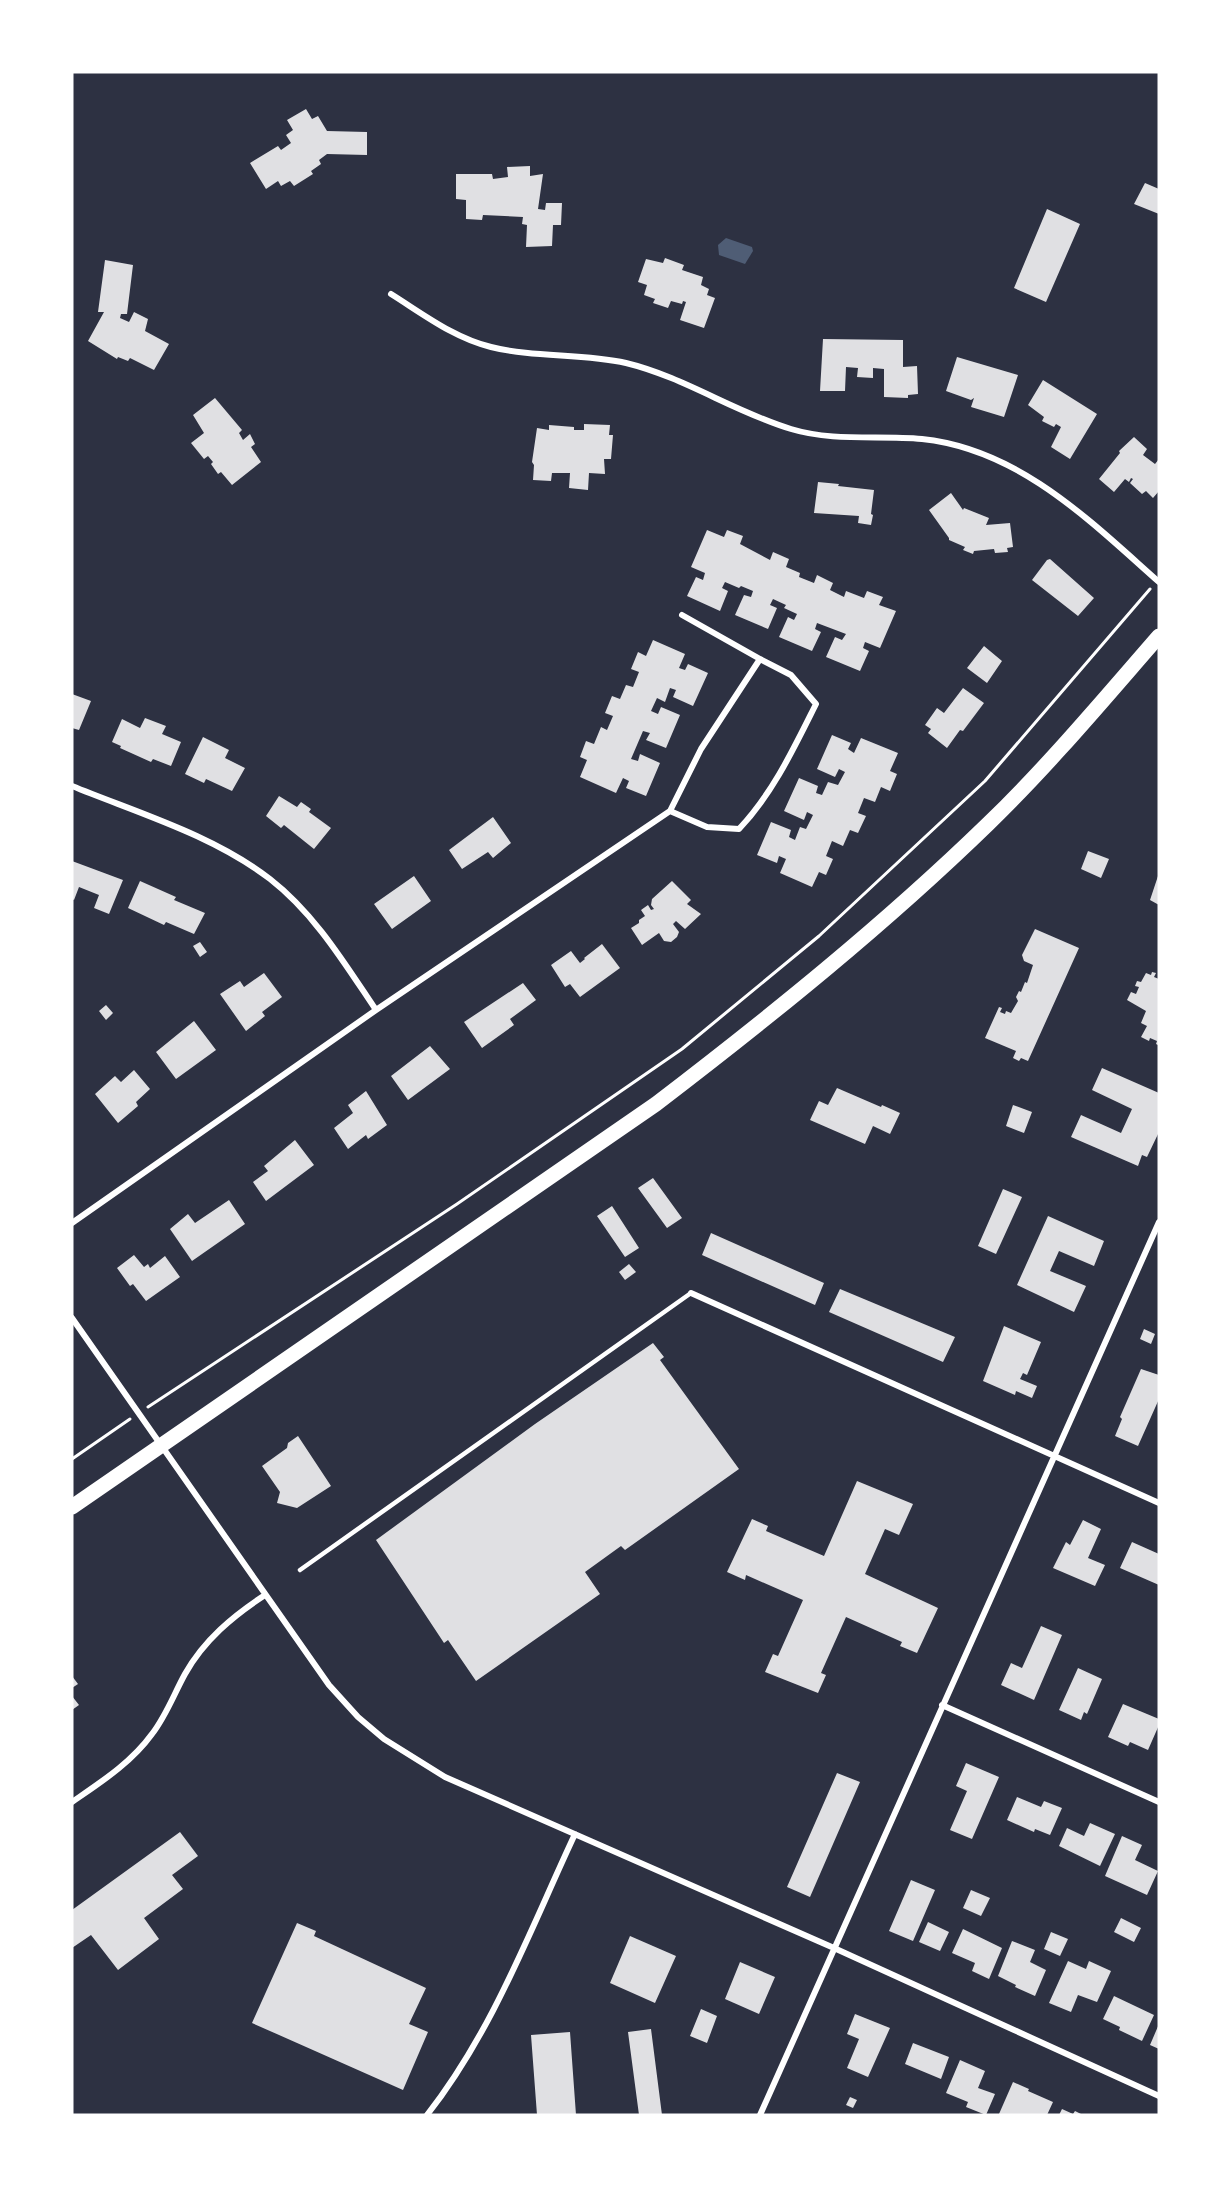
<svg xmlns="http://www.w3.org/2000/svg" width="1231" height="2187" viewBox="0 0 1231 2187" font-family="Rubik,sans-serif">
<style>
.water{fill:#4f5d75}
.building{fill:#e0e0e3}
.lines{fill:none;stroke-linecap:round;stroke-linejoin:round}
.path{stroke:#fff;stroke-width:3}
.service{stroke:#fff;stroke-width:4.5}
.minor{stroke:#fff;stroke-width:6}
.primary{stroke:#fff;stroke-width:15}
</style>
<rect width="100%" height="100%" fill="#2d3142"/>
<path class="water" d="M726,238L752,247L753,251L745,264L719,255L718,245Z"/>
<path class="building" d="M306,109L312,119L318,116L327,131L367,132V155L327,154L319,160L321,164L311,171L313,174L294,186L290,181L281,186L278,181L266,189L250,163L278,146L281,150L291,143L286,135L293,130L287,120Z
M530,166V176L543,174L538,209L545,210L546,203H562L561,225H553L552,246L526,247L527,225L522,224L523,217L483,215L482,220L466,219V200L456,199V174H492L493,179L508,177L507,167Z
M1145,183L1159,189V214L1134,204Z
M1047,209L1080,224L1046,302L1014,288Z
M665,258L684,265L682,270L703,277L701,285L709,289L707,295L715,298L704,328L680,320L686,302L683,301L682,304L671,301L668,308L653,303L655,299L644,295L647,285L638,282L646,259L663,263Z
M105,260L133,265L127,314H121L120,318L129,322L134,312L148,319L145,331L169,344L154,370L130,358L128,361L118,357L117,359L88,341L104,312H98Z
M823,339L903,340V367L917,366L918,394L908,395V398L884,397V369L873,368V378L857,377L858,368L846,367L845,391H820Z
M957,357L1018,375L1004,417L971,407L974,398L971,400L946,391Z
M1043,380L1097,414L1070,459L1051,447L1061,427L1056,424L1054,427L1042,421L1044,417L1028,405Z
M215,398L242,430L239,433L243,440L250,434L255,444L251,447L261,462L232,485L221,472L218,474L211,464L213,462L208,456L204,459L191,443L204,433L193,415Z
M584,424L610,425L609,435H613L611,459H604L605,474L589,473L588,490L569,488L570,473H552L551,481L533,480L534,465L532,462L537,428L549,430V425L574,427V430H584Z
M1134,437L1147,449L1143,455L1155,464L1159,459V491L1153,498L1146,491L1142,494L1130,483L1133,479L1131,478L1129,482L1125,479L1114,492L1099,479L1120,453L1119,451Z
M818,482L839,484L838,486L874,490L871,514L873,515L871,525L858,523L859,516L814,513Z
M951,493L963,510L964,508L989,518L986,525L1010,523L1013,547L1007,548L1008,552L995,553L994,549L974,551L973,554L963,550L965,547L949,540V538L929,510Z
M707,530L724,537L727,530L743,536L740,544L770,560L773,552L789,559L786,567L800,573L799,577L814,583L817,575L833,583L830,590L844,597L846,591L864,598L867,591L883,597L879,605L896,611L880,648L865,642L863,648L869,651L860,671L826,657L835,637L842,640L846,634L817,623L815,629L821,632L812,651L779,637L788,617L794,620L797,614L784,608L786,605L773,599L770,605L777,608L768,629L735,615L744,595L751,597L753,591L741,586L739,588L725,582L722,588L728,591L720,611L687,596L696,577L703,580L705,573L691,567Z
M1050,559L1094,598L1078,616L1032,580L1047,560Z
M653,640L685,654L679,668L685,670L688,664L708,673L693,706L673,697L676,690L670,688L665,702L657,698L651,711L658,714L661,707L680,715L666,748L646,740L650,733L643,731L631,759L638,761L640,754L660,763L646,796L626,788L629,781L623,778L616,793L580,777L587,760L580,757L586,741L594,744L601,727L607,730L613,716L605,713L612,696L620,699L626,685L633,687L639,672L631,669L638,652L646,656Z
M984,646L1002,661L987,683L967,668Z
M963,688L984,703L963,731L960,730L947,748L928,733L931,729L925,725L937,708L944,713Z
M72,694L91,701L79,730L72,728Z
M145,718L166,726L162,734L181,742L171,766L153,759L151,762L120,748L121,746L112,742L122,719L140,728Z
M832,735L851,743L848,749L854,753L861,738L898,753L890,771L897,774L890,791L881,787L875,802L864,798L858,813L866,816L858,833L850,830L843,846L832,841L826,856L833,859L826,875L819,872L812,887L780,873L786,859L779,856L777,863L757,855L771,822L791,830L789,837L795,840L800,827L806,829L813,815L807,812L804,820L784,811L799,778L818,786L816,793L822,795L828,782L838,785L845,772L839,769L835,777L817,769Z
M203,737L229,750L225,758L245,768L232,791L206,779L204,783L185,774Z
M279,796L297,807L301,802L311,809L309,812L331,828L314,849L284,825L281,828L266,816Z
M493,817L511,843L493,858L488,852L462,869L449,850Z
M1088,851L1109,859L1101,878L1081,869Z
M72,861L123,880L109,914L94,908L99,895L79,887L74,900L72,899Z
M1159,873V905L1150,900Z
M414,876L431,901L392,929L374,904Z
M140,881L176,897L174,900L205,913L194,934L166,922L164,925L128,908Z
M672,881L691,900L687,904L701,914L685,929L676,921L673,924L679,932L677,937L671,942L664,941L659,933L642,945L631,928L639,923V920L645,916L641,910L648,905L651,910L654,909L651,905L652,899Z
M1035,929L1079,948L1028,1061L1021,1058L1019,1061L1013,1058L1016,1051L985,1038L999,1007L1002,1008L1000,1012L1005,1014L1006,1011L1011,1013L1018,1001L1016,997L1019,991L1021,992L1025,982L1027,983L1033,965L1024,961L1022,955Z
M200,942L207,952L200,957L193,946Z
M602,944L620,968L580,997L570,984L565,987L551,965L571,951L580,963L585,959L584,958Z
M1152,972L1156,973L1154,977L1159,979L1158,1045L1156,1044L1157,1041L1150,1038L1149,1041L1141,1037L1147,1026L1141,1023L1146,1011L1127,1000L1131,992L1136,994L1139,987L1135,986L1137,981L1141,982L1146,973L1151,975Z
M264,973L282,997L262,1012L265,1016L246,1031L220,994L240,981L244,987Z
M523,983L536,1000L510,1019L514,1025L482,1048L464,1022Z
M106,1005L113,1013L106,1020L99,1011Z
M194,1021L216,1050L176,1079L156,1052Z
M430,1046L450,1069L408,1100L391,1076Z
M1102,1068L1159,1093V1132L1147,1157L1142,1155L1138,1166L1071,1137L1081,1115L1121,1133L1132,1109L1092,1090Z
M134,1070L150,1089L136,1102L138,1106L118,1123L95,1094L115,1076L121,1082Z
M837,1088L881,1107L882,1105L900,1113L890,1134L873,1126L865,1144L810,1120L819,1101L828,1105Z
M366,1091L387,1125L368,1139L366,1135L348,1149L334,1128L353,1113L348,1105Z
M1013,1105L1032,1112L1024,1133L1006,1126Z
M295,1140L314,1165L266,1201L253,1182L268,1171L264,1166Z
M653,1178L682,1218L667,1228L638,1188Z
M1003,1189L1022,1197L996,1254L978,1246Z
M229,1200L245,1224L192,1261L170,1229L188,1214L195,1223Z
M612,1206L639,1248L625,1257L597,1216Z
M1048,1216L1104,1241L1094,1266L1059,1251L1050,1271L1086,1286L1074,1312L1017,1285Z
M711,1233L824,1283L815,1305L702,1255Z
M134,1255L144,1267L148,1264L150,1268L165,1256L180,1277L146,1301L133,1284L130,1286L117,1268Z
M629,1264L636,1272L625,1280L619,1272Z
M840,1289L955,1337L943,1362L829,1312Z
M1004,1326L1041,1342L1027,1375L1023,1373L1020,1379L1037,1386L1032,1398L1016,1391L1015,1395L983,1381Z
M1144,1329L1155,1334L1151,1344L1140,1339Z
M653,1343L664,1357L660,1360L739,1469L625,1550L621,1546L585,1572L600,1594L476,1681L448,1640L444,1643L376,1540L535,1424Z
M1141,1369L1159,1375V1399L1138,1446L1115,1436L1122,1419L1120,1417Z
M298,1436L331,1486L297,1508L277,1503L280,1492L262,1466L287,1448L288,1443Z
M857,1481L913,1504L899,1535L885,1529L865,1574L938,1608L917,1653L900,1646L902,1642L846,1617L821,1673L826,1675L818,1693L765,1672L773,1654L778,1656L803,1600L746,1575L745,1580L727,1572L752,1519L768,1526L766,1531L824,1556Z
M1083,1520L1101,1529L1088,1558L1105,1565L1095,1586L1053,1568L1066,1542L1070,1545Z
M1132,1542L1159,1554V1585L1120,1568Z
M1041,1626L1062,1635L1034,1700L1001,1685L1011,1663L1022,1668Z
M1078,1668L1102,1679L1087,1714L1084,1712L1081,1720L1059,1710Z
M72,1676L78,1684L72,1688Z
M72,1696L79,1705L72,1710Z
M1123,1704L1159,1719V1725L1148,1750L1130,1742L1128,1746L1108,1737Z
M966,1763L999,1777L972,1839L950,1830L967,1791L956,1786Z
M837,1773L860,1782L810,1897L787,1887Z
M1017,1797L1041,1807L1044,1801L1062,1808L1050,1835L1035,1829L1034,1832L1007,1820Z
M1090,1823L1115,1834L1100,1866L1059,1846L1067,1828L1084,1836Z
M180,1832L198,1856L172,1875L183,1889L144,1918L159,1939L118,1970L91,1935L72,1948V1910Z
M1122,1836L1142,1845L1135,1860L1158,1871L1147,1895L1105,1876Z
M911,1880L935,1890L913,1941L889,1931Z
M971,1890L990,1898L981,1916L963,1908Z
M1121,1918L1141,1928L1134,1942L1114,1932Z
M928,1922L949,1932L940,1951L919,1942Z
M297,1923L316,1931L314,1936L426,1988L409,2024L428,2032L403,2090L252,2023Z
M963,1929L1002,1948L989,1979L972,1971L975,1963L952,1953Z
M1051,1932L1068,1939L1060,1956L1044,1949Z
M630,1936L676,1956L655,2003L610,1983Z
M1012,1941L1035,1950L1030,1962L1046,1970L1035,1996L1015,1987L1016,1985L998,1976Z
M1068,1961L1086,1969L1089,1961L1111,1971L1097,2002L1078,1995L1071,2012L1049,2003Z
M740,1962L775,1977L759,2014L725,1999Z
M1114,1996L1154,2015L1142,2041L1119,2030L1120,2027L1103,2019Z
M701,2009L717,2016L707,2043L690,2036Z
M855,2014L890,2028L868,2077L847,2068L859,2039L847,2034Z
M1159,2024V2049L1150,2045Z
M651,2029L662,2115H639L628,2032Z
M570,2032L576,2115H537L531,2035Z
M913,2043L949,2057L941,2079L905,2064Z
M960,2060L985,2071L978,2088L995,2094L986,2115L966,2107L968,2102L946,2093Z
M1013,2082L1029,2089L1028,2091L1053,2102L1047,2115L999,2114Z
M850,2097L857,2100L853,2108L846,2105Z
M1062,2109L1073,2114L1075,2111L1083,2115H1059Z"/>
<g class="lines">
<path class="path" d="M148,1407L457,1204L682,1049L819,936L985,781L1150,589
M72,1459L130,1419"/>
<path class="service" d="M300,1570L691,1293"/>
<path class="minor" d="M391,294C423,314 454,338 491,347C535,358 582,353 626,363C684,377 734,412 791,429C834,442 878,435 922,439C1019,449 1090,521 1159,582
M682,615L760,659
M72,786C138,813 213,835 270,879C315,914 345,964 376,1010
M72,1223L376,1010L670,811L701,749L760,659L791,675L816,704C794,748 773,793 739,829L707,827L670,811
M691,1293L1159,1503
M72,1318L329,1685L358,1717L384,1739L445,1777L834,1948L1159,2096
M942,1705L1159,1802
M72,1802C101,1782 131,1763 152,1734C166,1716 174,1694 185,1674C204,1640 233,1616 265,1595
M427,2115C493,2031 530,1930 575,1834
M760,2115L1159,1222"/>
<path class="primary" d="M72,1507L656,1104C771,1016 884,925 988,824C1049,765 1104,699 1159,636"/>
</g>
<rect width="1231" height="2187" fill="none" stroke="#ffffff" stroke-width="147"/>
</svg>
